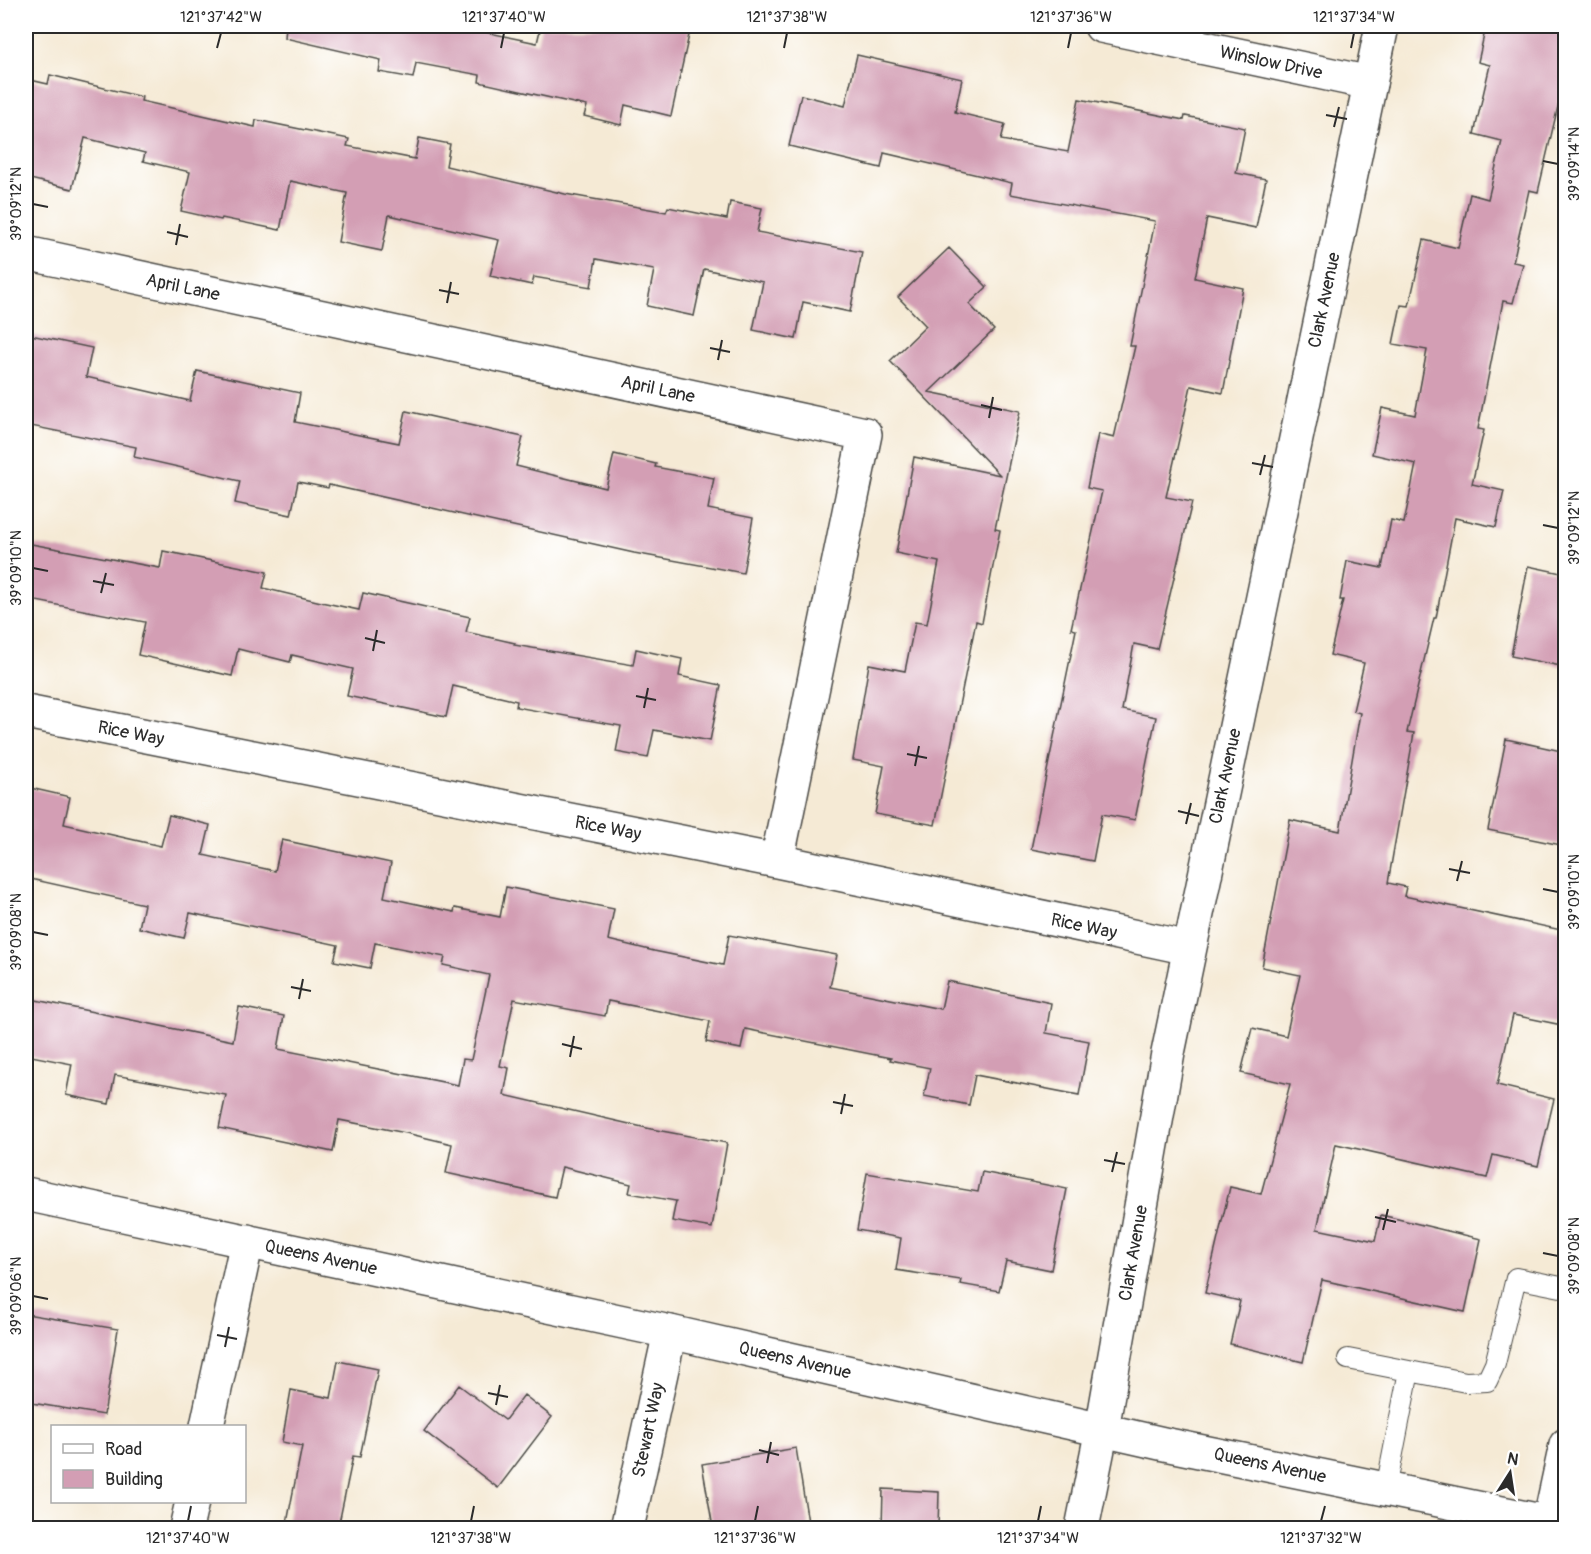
<svg xmlns="http://www.w3.org/2000/svg" width="1591" height="1554" viewBox="0 0 1591 1554" font-family="Pangolin,sans-serif">
<style>
.building{fill:#d39eb4}
.lines{fill:none;stroke-linecap:round;stroke-linejoin:round}
.service-casing{stroke:#494844;stroke-width:22}
.minor-casing{stroke:#494844;stroke-width:36}
.tertiary-casing{stroke:#494844;stroke-width:36}
.secondary-casing{stroke:#494844;stroke-width:36}
.service{stroke:#fff;stroke-width:20}
.minor{stroke:#fff;stroke-width:33}
.tertiary{stroke:#fff;stroke-width:33}
.secondary{stroke:#fff;stroke-width:33}
.ticks{fill:none;stroke:#2b2b2b;stroke-width:2}
.labels{text-anchor:middle;stroke-width:6;stroke-linejoin:round;paint-order:stroke}
.street-label{font-size:18px;fill:#2b2b2b;stroke:#fff}
.neatline{fill:none;stroke:#2b2b2b;stroke-width:2}
.ticks-label{font-size:15px;text-anchor:middle;fill:#2b2b2b}
</style>
<rect width="100%" height="100%" fill="#fff"/>
<filter id="ink" filterUnits="userSpaceOnUse"><feTurbulence type="fractalNoise" baseFrequency=".0167" numOctaves="2"/><feDisplacementMap in="SourceGraphic" scale="12" xChannelSelector="R" yChannelSelector="G"/><feConvolveMatrix kernelMatrix="1 2 1 2 8 2 1 2 1" color-interpolation-filters="sRGB"/></filter>
<filter id="wash" filterUnits="userSpaceOnUse"><feTurbulence type="fractalNoise" baseFrequency=".008" numOctaves="4" result="noise"/><feDisplacementMap in="SourceGraphic" scale="24" xChannelSelector="R" yChannelSelector="G"/><feGaussianBlur stdDeviation="1.35" result="paint"/><feColorMatrix in="noise" values="0 0 0 0 0 0 0 0 0 0 0 0 0 0 0 0 0 1.4 0 .05"/><feComposite in="paint" operator="in"/></filter>
<g filter="url(#wash)">
<rect width="100%" height="100%" fill="#f5ead5"/>
<g id="blocks">
<path class="building" d="M286,26H481L480,31L537,43L541,26H691L671,116L625,105L621,125L584,116L587,106L479,82L480,75L416,63L413,78L379,72L381,60L285,38Z
M1486,26H1566V72L1538,192L1529,190L1513,262L1523,264L1513,303L1503,301L1478,429L1484,430L1472,484L1504,491L1496,527L1455,518L1436,618H1434L1407,732L1414,733L1388,883L1406,887L1404,896L1566,931V1008L1562,1025L1513,1015L1497,1085L1554,1099L1538,1166L1493,1155L1487,1178L1336,1144L1317,1229L1375,1241L1381,1215L1481,1239L1465,1312L1322,1280L1303,1362L1230,1344L1240,1301L1205,1293L1230,1187L1261,1194L1290,1084L1241,1073L1252,1028L1286,1036L1300,975L1262,967L1290,820L1340,831L1360,713L1353,711L1364,663L1330,655L1343,600H1340L1347,561L1382,568L1391,520L1404,523L1416,464L1372,454L1382,408L1415,415L1427,350L1393,344L1401,305L1409,306L1424,240L1458,248L1470,194L1488,199L1502,141L1474,134L1490,65L1478,62Z
M857,55L962,79L955,112L1005,124L1001,140L1068,152L1079,99L1184,120L1185,116L1245,128L1236,173L1266,179L1256,228L1207,218L1195,278L1243,288L1223,393L1191,386L1166,497L1192,502L1157,649L1134,644L1122,710L1156,717L1135,820L1102,814L1093,861L1031,849L1076,630L1071,629L1102,491L1087,488L1098,434L1114,438L1135,346H1130L1155,221L1010,194L1012,183L884,153L881,168L789,146L801,95L845,106Z
M50,75L142,97L141,101L255,127L256,120L349,139L347,146L415,159L419,138L450,144L446,166L565,194L666,212L668,207L727,219L730,202L762,208L757,232L862,252L850,312L803,302L796,339L753,330L763,282L704,269L694,316L647,306L654,270L596,259L591,287L534,277L532,285L490,276L499,240L420,222L389,215L382,251L338,242L347,193L290,181L280,230L222,218L221,220L181,211L190,172L143,161L145,153L85,138L72,189L26,178V79L48,84Z
M949,248L987,287L969,304L994,330L929,392L1020,411L995,529L1000,530L982,623L976,621L935,825L875,814L884,766L853,760L869,664L905,671L915,622L927,624L939,562L896,553L914,457L1000,475L890,361L926,326L898,297Z
M26,334L92,348L86,377L190,401L197,371L300,393L295,422L399,443L406,411L523,437L516,466L606,488L614,454L656,464L655,467L714,478L708,509L753,518L743,573L634,553L329,485L328,488L298,482L291,515L235,503L240,481L134,457L136,447L26,425Z
M26,543L160,568L163,551L267,572L263,588L321,602L359,610L363,593L470,617L466,632L515,643L514,645L633,665L636,649L682,659L679,676L721,685L710,741L654,730L648,758L616,752L621,726L516,707L517,701L453,686L446,717L347,696L353,669L292,655L290,662L238,649L232,676L138,655L145,622L26,599Z
M1528,566L1566,574V667L1511,656Z
M1506,739L1566,752V846L1488,830Z
M26,787L70,797L64,824L161,846L169,815L210,825L203,855L275,871L282,840L391,863L384,897L454,912L455,908L500,917L506,887L614,909L608,940L654,951L723,965L729,935L837,955L830,987L941,1009L947,981L1051,1003L1046,1033L1089,1041L1079,1095L975,1075L969,1105L924,1096L930,1068L890,1060L891,1058L745,1029L741,1049L706,1042L710,1021L608,1001L605,1016L514,999L500,1066L509,1068L504,1095L651,1129L727,1143L712,1228L672,1221L676,1201L629,1193L631,1184L562,1167L555,1197L446,1173L452,1144L406,1133L339,1120L333,1152L219,1128L226,1095L115,1075L109,1104L66,1095L72,1064L26,1055V998L233,1041L239,1007L284,1016L278,1049L458,1085L463,1059L471,1060L489,975L443,965L445,957L375,943L370,968L334,961L338,945L190,913L184,938L139,928L144,904L26,878Z
M982,1172L1067,1189L1051,1270L1006,1261L999,1291L960,1284L961,1280L896,1270L901,1238L857,1230L867,1173L978,1192Z
M26,1314L118,1329L104,1415L26,1402Z
M338,1361L378,1369L360,1457L353,1456L338,1528H286L302,1446L282,1442L291,1390L331,1398Z
M459,1385L505,1420L524,1395L552,1417L498,1488L424,1431Z
M796,1448L809,1528H713L702,1464Z
M883,1489L939,1492L938,1528H882Z"/>
</g>
</g>
<g filter="url(#ink)">
<use href="#blocks" fill-opacity="0" stroke="#494844" stroke-width="1.5"/>
<g class="lines">
<g class="service-casing">
<path id="service" d="M1348,1359L1409,1371
M1386,1489L1409,1371L1466,1382L1487,1381L1495,1364L1516,1278L1566,1288"/>
</g>
<g class="minor-casing">
<path id="minor" d="M1101,26L1370,83
M26,253L865,434L777,861
M26,712L777,861L1189,948
M207,1426L247,1241
M186,1528L192,1502
M627,1528L670,1332
M1548,1528L1566,1445"/>
</g>
<g class="tertiary-casing">
<path id="tertiary" d="M1082,1528L1102,1429L1168,1053L1382,26"/>
</g>
<g class="secondary-casing">
<path id="secondary" d="M26,1194L670,1332L1164,1444L1566,1526"/>
</g>
<use href="#service" class="service"/>
<use href="#minor" class="minor"/>
<use href="#tertiary" class="tertiary"/>
<use href="#secondary" class="secondary"/>
</g>
</g>
<path class="ticks" d="M217,48L221,33M501,48L504,33M784,48L787,33M1068,48L1071,33M1351,48L1354,33M1326,115L1347,119M1334,127L1339,107M1543,161L1558,164M33,204L48,207M167,232L188,237M176,245L180,224M439,290L459,294M447,303L451,282M710,348L730,352M718,360L722,340M981,405L1002,410M989,418L993,397M1252,463L1273,467M1260,475L1265,455M1543,525L1558,528M33,568L48,571M93,581L114,585M101,593L106,573M365,638L385,643M373,651L377,630M636,696L656,700M644,708L648,688M907,754L927,758M915,766L919,746M1178,811L1199,816M1186,824L1191,803M1449,869L1470,873M1457,881L1462,861M1543,889L1558,892M33,932L48,935M291,987L311,991M299,999L303,979M562,1044L582,1049M570,1057L574,1036M833,1102L853,1106M841,1114L845,1094M1104,1160L1125,1164M1112,1172L1117,1152M1375,1217L1396,1222M1383,1230L1388,1209M1543,1253L1558,1256M33,1296L48,1299M217,1335L237,1339M225,1347L229,1327M488,1393L508,1397M496,1405L500,1385M759,1450L779,1455M767,1463L771,1442M188,1521L191,1506M471,1521L474,1506M755,1521L758,1506M1038,1521L1041,1506M1321,1521L1325,1506"/>
<g class="labels">
<g class="street-label">
<text transform="translate(1271 62) rotate(12)" y="6">Winslow Drive</text>
<text transform="translate(183 287) rotate(12)" y="6">April Lane</text>
<text transform="translate(1324 300) rotate(-78)" y="6">Clark Avenue</text>
<text transform="translate(658 389) rotate(12)" y="6">April Lane</text>
<text transform="translate(131 733) rotate(11)" y="6">Rice Way</text>
<text transform="translate(1225 776) rotate(-78)" y="6">Clark Avenue</text>
<text transform="translate(608 828) rotate(11)" y="6">Rice Way</text>
<text transform="translate(1084 926) rotate(12)" y="6">Rice Way</text>
<text transform="translate(1133 1253) rotate(-80)" y="6">Clark Avenue</text>
<text transform="translate(321 1257) rotate(12)" y="6">Queens Avenue</text>
<text transform="translate(795 1360) rotate(13)" y="6">Queens Avenue</text>
<text transform="translate(648 1430) rotate(-78)" y="6">Stewart Way</text>
<text transform="translate(1270 1465) rotate(12)" y="6">Queens Avenue</text>
</g>
</g>
<rect width="1591" height="1554" fill="none" stroke="#fff" stroke-width="66"/>
<rect x="51" y="1425" width="195" height="78" fill="#ffffff" stroke="#aaaaaa" stroke-width="1.5"/>
<rect x="63" y="1444" width="30" height="9" fill="#ffffff" stroke="#aaaaaa" stroke-width="1.5"/>
<text x="105" y="1455" font-size="18" fill="#2b2b2b">Road</text>
<rect x="63" y="1470" width="30" height="18" fill="#d39eb4" stroke="#aaaaaa" stroke-width="1.5"/>
<text x="105" y="1485" font-size="18" fill="#2b2b2b">Building</text>
<g transform="translate(1510 1473) rotate(12)" stroke="#ffffff" stroke-width="4.5" paint-order="stroke">
<path d="M0-4.5L10 22L0 15L-10 22Z" fill="#2b2b2b"/>
<text y="-9" font-size="16" font-weight="bold" text-anchor="middle" fill="#2b2b2b">N</text>
</g>
<rect x="33" y="33" width="1525" height="1488" class="neatline"/>
<g class="ticks-label">
<text x="221" y="22">121°37'42"W</text>
<text x="504" y="22">121°37'40"W</text>
<text x="787" y="22">121°37'38"W</text>
<text x="1071" y="22">121°37'36"W</text>
<text x="1354" y="22">121°37'34"W</text>
<text transform="translate(1574 164) rotate(-90)" y="5">39°09'14"N</text>
<text transform="translate(16 204) rotate(-90)" y="5">39°09'12"N</text>
<text transform="translate(1574 528) rotate(-90)" y="5">39°09'12"N</text>
<text transform="translate(16 568) rotate(-90)" y="5">39°09'10"N</text>
<text transform="translate(1574 892) rotate(-90)" y="5">39°09'10"N</text>
<text transform="translate(16 932) rotate(-90)" y="5">39°09'08"N</text>
<text transform="translate(1574 1256) rotate(-90)" y="5">39°09'08"N</text>
<text transform="translate(16 1296) rotate(-90)" y="5">39°09'06"N</text>
<text x="188" y="1543">121°37'40"W</text>
<text x="471" y="1543">121°37'38"W</text>
<text x="755" y="1543">121°37'36"W</text>
<text x="1038" y="1543">121°37'34"W</text>
<text x="1321" y="1543">121°37'32"W</text>
</g>
</svg>
